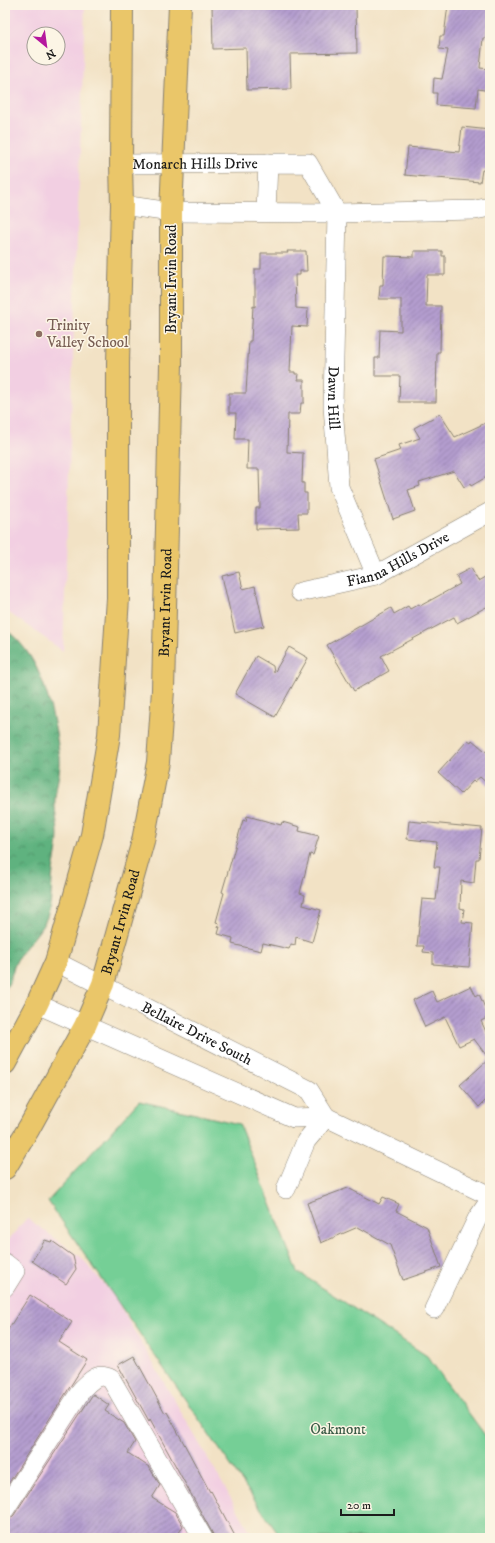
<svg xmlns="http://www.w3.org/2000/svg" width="495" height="1543" viewBox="0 0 495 1543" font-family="'IM FELL DW Pica',serif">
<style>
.built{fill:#f2cfe2;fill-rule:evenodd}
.forest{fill:url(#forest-crowns);stroke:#3e674e}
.park{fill:#74cf96;stroke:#487659}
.building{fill:url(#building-hatch)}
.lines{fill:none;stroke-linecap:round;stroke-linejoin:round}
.minor-casing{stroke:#877f70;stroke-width:20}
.major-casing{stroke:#877f70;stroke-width:24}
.minor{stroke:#fff;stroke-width:19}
.major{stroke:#eac669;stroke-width:22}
.education-dot{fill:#8d6e63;stroke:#fcf5e5;stroke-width:1.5}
.labels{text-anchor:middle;stroke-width:3;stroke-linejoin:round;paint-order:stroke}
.street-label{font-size:15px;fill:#1c1c1c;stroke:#fcf5e5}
.education-label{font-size:15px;fill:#785e54;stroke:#fcf5e5;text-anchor:start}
.park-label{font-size:15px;fill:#3b5b47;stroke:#fcf5e5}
</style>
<defs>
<pattern id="forest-crowns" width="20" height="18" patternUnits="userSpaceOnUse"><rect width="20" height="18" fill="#5fb27f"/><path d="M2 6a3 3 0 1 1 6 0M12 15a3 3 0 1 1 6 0" fill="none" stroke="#4e9067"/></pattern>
<pattern id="building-hatch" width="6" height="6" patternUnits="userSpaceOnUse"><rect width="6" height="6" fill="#b49dcf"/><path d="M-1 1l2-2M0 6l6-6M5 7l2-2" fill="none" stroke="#927fa7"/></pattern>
</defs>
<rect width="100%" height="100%" fill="#fcf5e5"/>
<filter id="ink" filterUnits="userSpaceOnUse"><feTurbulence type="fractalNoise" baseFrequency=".025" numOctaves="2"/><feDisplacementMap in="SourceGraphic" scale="8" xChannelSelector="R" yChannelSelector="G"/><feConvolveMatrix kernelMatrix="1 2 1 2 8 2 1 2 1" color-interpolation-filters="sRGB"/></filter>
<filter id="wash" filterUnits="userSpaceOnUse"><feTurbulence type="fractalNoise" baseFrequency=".012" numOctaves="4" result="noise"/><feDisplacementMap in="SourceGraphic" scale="16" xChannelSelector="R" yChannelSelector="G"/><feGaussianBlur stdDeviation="0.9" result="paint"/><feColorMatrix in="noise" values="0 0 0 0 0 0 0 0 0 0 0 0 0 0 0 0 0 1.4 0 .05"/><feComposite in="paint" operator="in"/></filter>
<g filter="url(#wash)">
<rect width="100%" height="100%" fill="#f2e2c5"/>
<path class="built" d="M5,5H85L63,651L5,610ZM34,34H58V58H34Z
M27,1218L81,1257L114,1296L254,1538H5V1244Z"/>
<path class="forest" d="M5,629C38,653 49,695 56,733C57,741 59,749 60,757C61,771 56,785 55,799C54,811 58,823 58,835C58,847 55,859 53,871C51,884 52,898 49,911C44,931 25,944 16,962C12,971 11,981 5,990Z"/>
<path class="park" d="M139,1101L239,1124L298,1272L427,1356L490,1442V1538H281L48,1201Z"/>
<g id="blocks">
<path class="building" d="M212,5H294V6L356,5L357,53L290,54L291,89L247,90L246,48L213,49Z
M448,5H479V7L490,8V27H487L486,38H483L480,68L490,69V91L478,89L476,108L436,105L437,93H433L434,78L442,79L448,50L439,49L440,36H444Z
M462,127L490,130V171L482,170L480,182L405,175L408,147L459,152Z
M287,251H306L307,271H300V275H295L296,308L308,309L307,327L292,326L290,372H295V374H299L298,380H304V403H301L300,414H288L287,452L303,453L302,483H304V493H307V513H298L299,528L256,529V508H260L259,469H247L248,439H235L236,413H229V393H246L249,341H251L253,306L255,307V269H261V253H288Z
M414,251H442V256H445V275H427L426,306H441L440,352H437L436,402H399L400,376H375V358H379L380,330L401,331V299H379L380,285H383L384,256L414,257Z
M440,414L455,437L490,421V475L471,486L470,484L464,487L454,471L419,482L420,486L408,490L415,511L393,519L374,459L401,450L399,445L420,438L414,428Z
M471,568L478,581L490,574V605L457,623L454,617L381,656L389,671L354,691L327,645L391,608L394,614L408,606L410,609L419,604L420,606L460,584L456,576Z
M239,572L243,589L255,586L264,626L235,633L222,576Z
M289,647L308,658L275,717L235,694L256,656L273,666L274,673Z
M468,740L471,742L472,740L490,755V786L480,777L474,782L473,781L461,794L438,773Z
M247,816L281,825L282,822L300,827L299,831L319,836L313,855L310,854L300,893L305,895L303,905L321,910L312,942L296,937L295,945L291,944L289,949L263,943L261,951L232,944L233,938L218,934L220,927H218L219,923L216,922L224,893L222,892L243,820L246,821Z
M409,821L482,828L479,859H476L474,883L461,881L460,908L464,909L462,922L473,923L469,967L433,964V953L423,952L424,946H417L422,899L436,900L440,867H434L437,842L407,839Z
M471,986L476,996L479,994L489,1017L481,1021L490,1040V1096L479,1107L460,1085L489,1059L474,1039L459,1046L445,1017L425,1027L413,1000L432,991L437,1002Z
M348,1188L379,1204L383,1197L399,1204L396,1211L427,1227L441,1267L403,1280L390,1245L358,1227L321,1243L307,1203Z
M45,1240L51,1242L52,1241L73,1256L76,1269L66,1284L32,1261Z
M30,1295L72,1322L59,1342L87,1360L5,1489V1334Z
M134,1356L165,1413L167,1412L210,1492L211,1491L236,1538H215L150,1419L149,1421L118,1365Z
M93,1394L109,1405L105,1411L124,1423L135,1442L128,1453L149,1467L160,1485L152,1498L175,1512L183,1526L176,1538H5V1520L10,1519L14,1515Z"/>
</g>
</g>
<g filter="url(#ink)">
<use href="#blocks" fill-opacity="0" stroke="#877f70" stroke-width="1"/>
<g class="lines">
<g class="minor-casing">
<g id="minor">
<path id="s1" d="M121,164L308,163L337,213"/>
<path d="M122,205L171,212L337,213L475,210L490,207"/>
<path d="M266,212L268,163"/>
<path id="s2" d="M337,213L333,406L339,487L376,575"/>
<path id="s3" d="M300,592L376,575L490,512"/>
<path id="s4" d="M56,962L309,1090L326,1117"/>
<path d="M37,1004L294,1118L326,1117L490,1196"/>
<path d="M286,1189L306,1141L326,1117"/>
<path d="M5,1263L15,1271L5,1287"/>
<path d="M434,1309L477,1219L490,1200"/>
<path d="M5,1509L82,1389C92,1380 97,1372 111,1379L203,1538"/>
</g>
</g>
<g class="major-casing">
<g id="major">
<path d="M5,1063L37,1004L56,962L92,835L109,735L118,598V363L122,205L121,164L122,5"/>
<path id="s5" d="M5,1168L29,1128L85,1026L103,984L143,841L158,762L163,690L171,365V212L180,5"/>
</g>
</g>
<use href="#minor" class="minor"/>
<use href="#major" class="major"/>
</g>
</g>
<circle class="education-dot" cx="39" cy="334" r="4"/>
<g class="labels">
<g class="street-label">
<text dy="5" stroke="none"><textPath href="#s1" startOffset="74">Monarch Hills Drive</textPath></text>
<text transform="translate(171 279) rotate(-90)" y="5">Bryant Irvin Road</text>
<text dy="5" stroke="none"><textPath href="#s2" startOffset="185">Dawn Hill</textPath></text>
<text dy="5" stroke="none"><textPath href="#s3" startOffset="104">Fianna Hills Drive</textPath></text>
<text dy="5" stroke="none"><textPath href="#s5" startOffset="597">Bryant Irvin Road</textPath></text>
<text dy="5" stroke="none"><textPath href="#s5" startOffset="273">Bryant Irvin Road</textPath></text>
<text dy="5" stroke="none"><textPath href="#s4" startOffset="158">Bellaire Drive South</textPath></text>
</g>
<g class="education-label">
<text x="47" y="330">Trinity<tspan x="47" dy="17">Valley School</tspan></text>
</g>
<g class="park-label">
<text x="338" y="1434">Oakmont</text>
</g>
</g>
<rect width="495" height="1543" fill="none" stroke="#fcf5e5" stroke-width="20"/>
<g transform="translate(46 46) rotate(151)"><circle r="19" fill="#fcf5e5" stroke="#a29e95"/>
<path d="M0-3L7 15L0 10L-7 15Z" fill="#b5179e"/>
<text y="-6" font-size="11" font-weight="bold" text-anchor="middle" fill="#1c1c1c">N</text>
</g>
<path d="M341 1509v6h53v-6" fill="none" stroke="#1c1c1c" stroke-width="2"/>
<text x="347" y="1509" font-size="12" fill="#1c1c1c" stroke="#fcf5e5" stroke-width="3" paint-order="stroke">20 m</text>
</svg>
